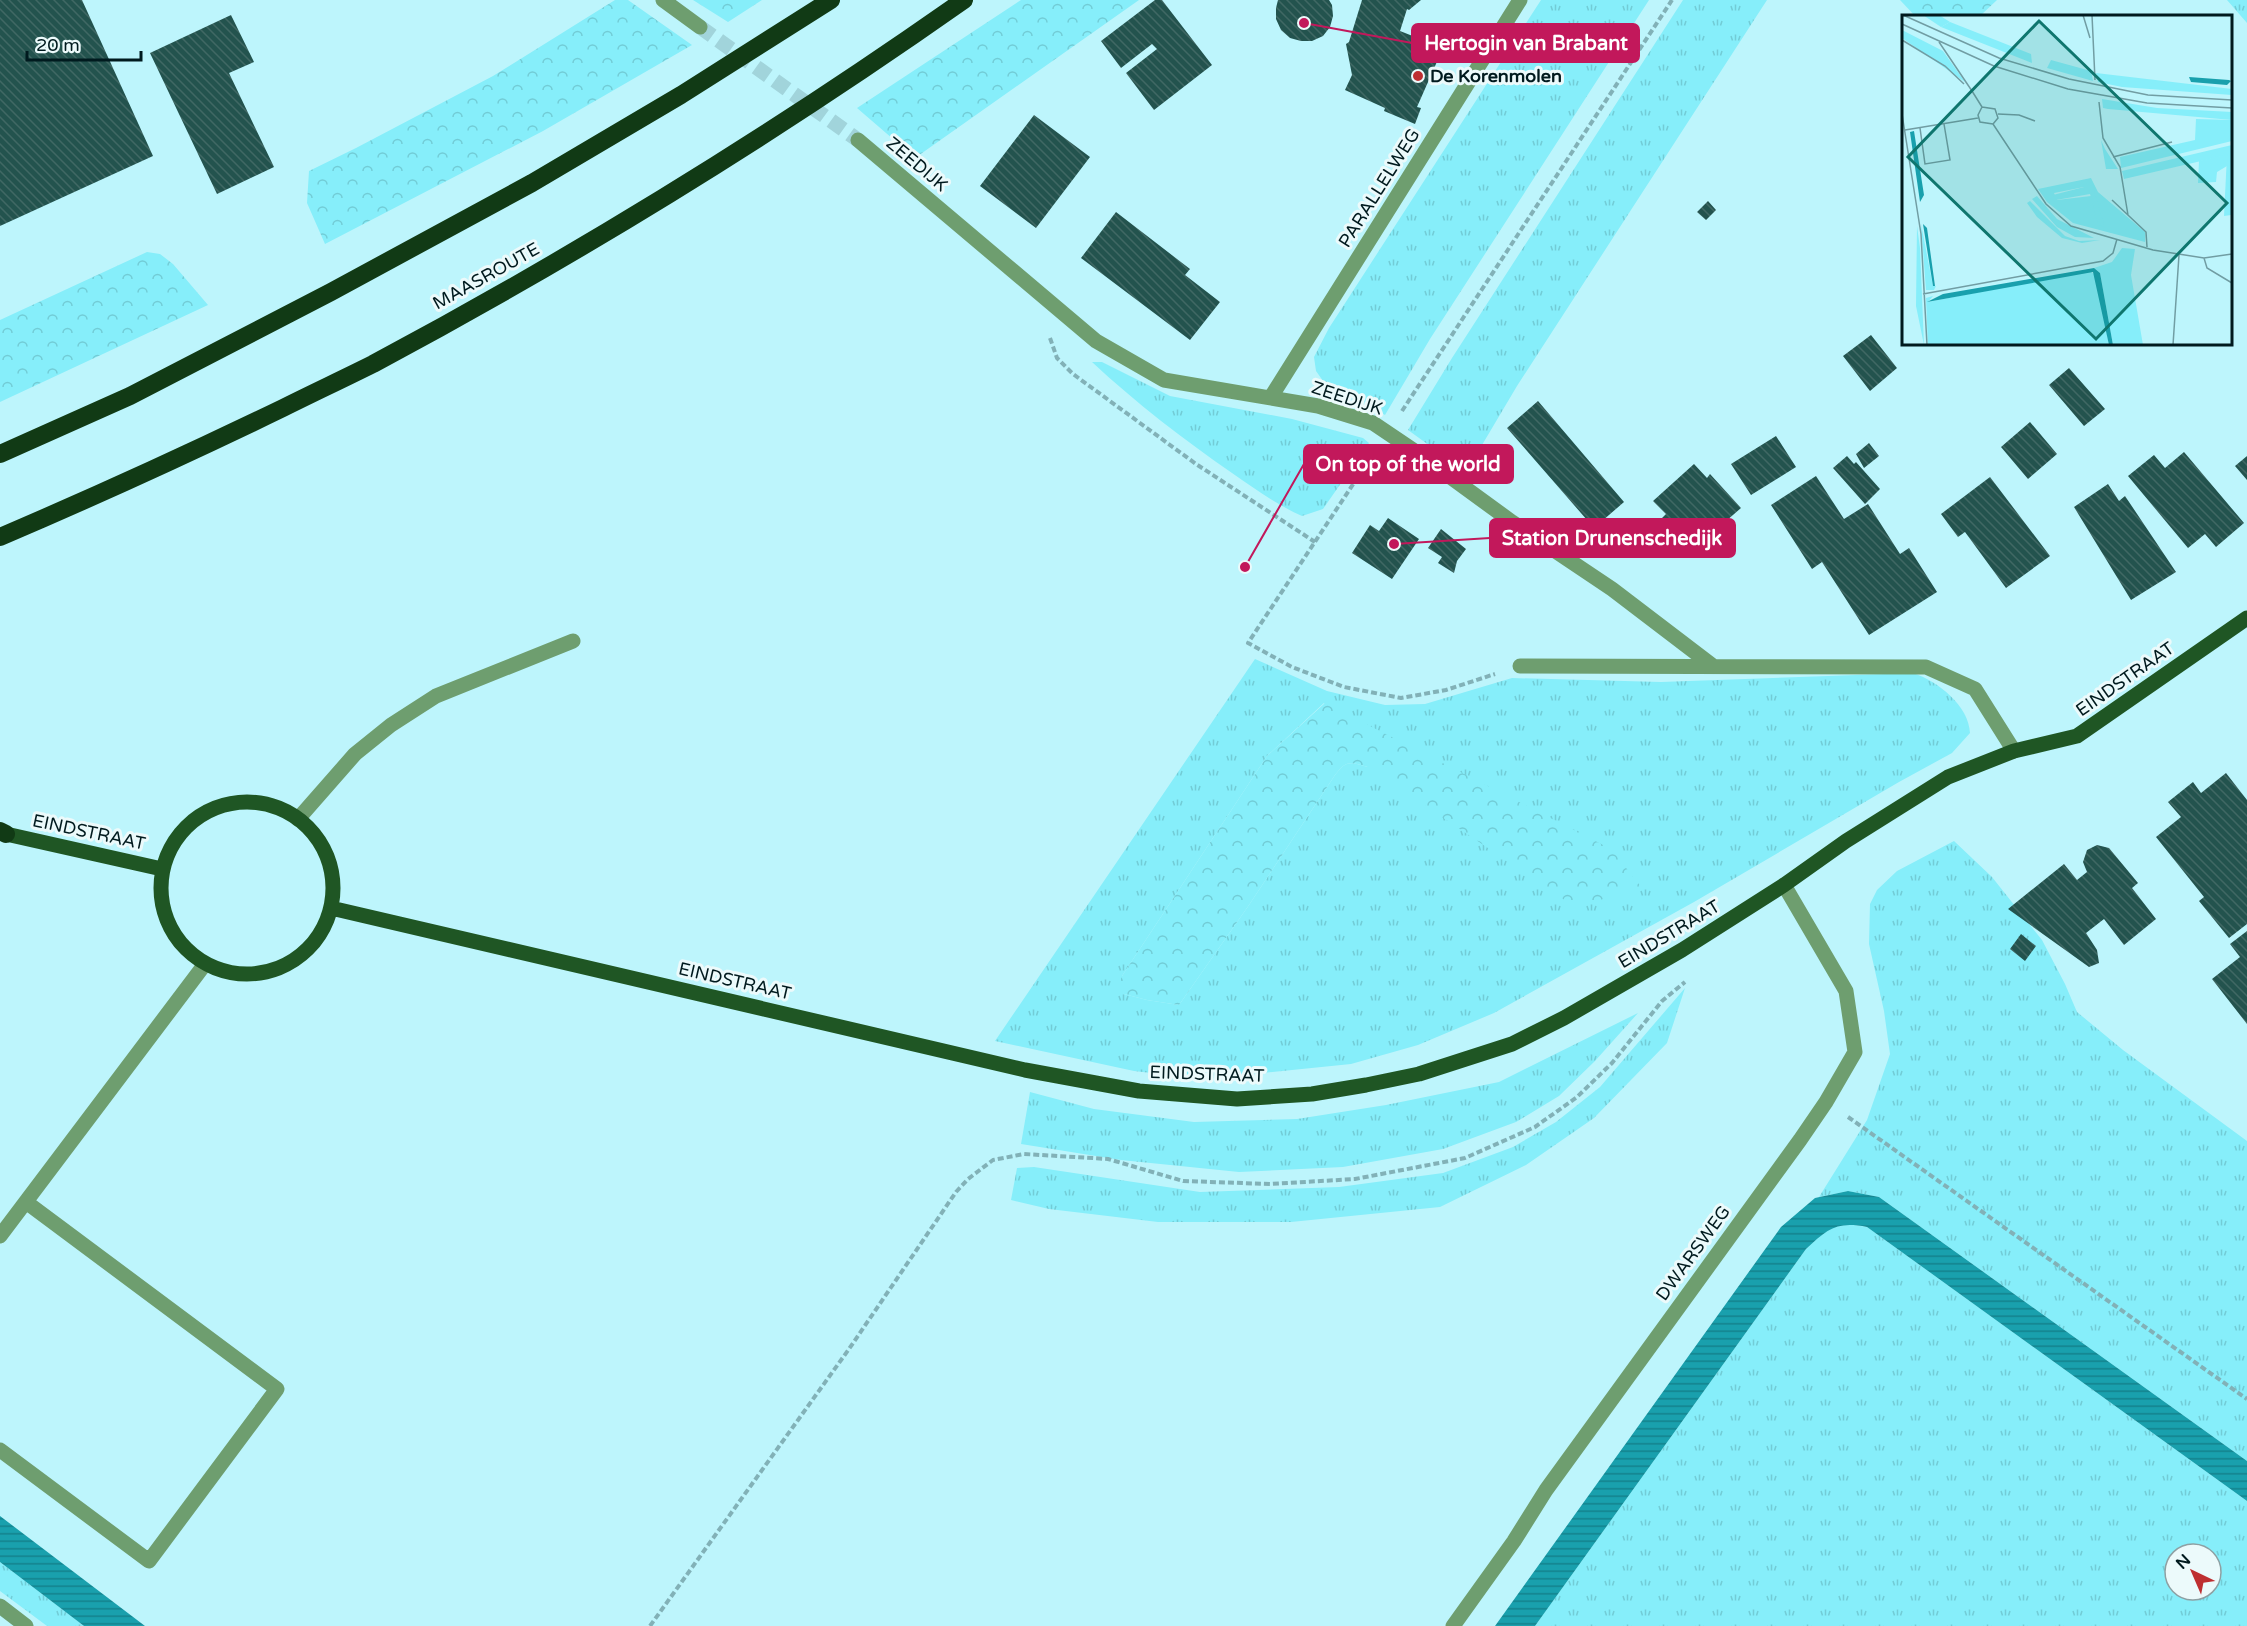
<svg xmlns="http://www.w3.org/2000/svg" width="2247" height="1626" viewBox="0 0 2247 1626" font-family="'Varela Round',sans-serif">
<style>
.grass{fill:url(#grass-tufts);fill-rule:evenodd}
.forest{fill:url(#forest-crowns)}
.water{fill:url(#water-rules)}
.building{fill:url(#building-back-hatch)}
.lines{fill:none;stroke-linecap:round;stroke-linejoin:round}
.minor-tunnel{stroke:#a1d4db;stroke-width:15;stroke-dasharray:15 8;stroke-linecap:butt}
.path{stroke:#82b1b7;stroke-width:4;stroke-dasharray:6 3;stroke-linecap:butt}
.minor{stroke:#6e9e6f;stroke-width:15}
.major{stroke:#1f5624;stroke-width:15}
.highway{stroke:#113a15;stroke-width:18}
.poi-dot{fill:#be2f31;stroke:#ecfafb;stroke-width:2}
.labels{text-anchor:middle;stroke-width:6;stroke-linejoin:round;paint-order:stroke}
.poi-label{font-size:18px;font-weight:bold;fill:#001a1e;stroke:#ecfafb;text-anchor:start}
.street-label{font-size:18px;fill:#001a1e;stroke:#ecfafb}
.inset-road{fill:none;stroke:#719da3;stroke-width:1.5}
.view{fill:#0f766e;fill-opacity:0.15;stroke:#0f766e;stroke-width:3}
.inset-edge{fill:none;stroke:#001a1e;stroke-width:3}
.leader{fill:none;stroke:#c2185b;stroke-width:2}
.callout-dot{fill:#c2185b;stroke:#ecfafb;stroke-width:2}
.callout{fill:#c2185b;stroke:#c2185b;stroke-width:2}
.callout-label{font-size:20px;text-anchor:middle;font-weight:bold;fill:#fff}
</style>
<defs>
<pattern id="grass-tufts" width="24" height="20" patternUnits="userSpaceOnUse" patternTransform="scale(1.5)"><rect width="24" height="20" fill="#86eefa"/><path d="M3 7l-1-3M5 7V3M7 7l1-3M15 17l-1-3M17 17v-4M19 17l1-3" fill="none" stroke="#72ccd6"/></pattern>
<pattern id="forest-crowns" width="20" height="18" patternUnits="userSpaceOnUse" patternTransform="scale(1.5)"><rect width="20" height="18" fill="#86eefa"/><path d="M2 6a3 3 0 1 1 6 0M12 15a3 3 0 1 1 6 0" fill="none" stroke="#72ccd6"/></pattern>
<pattern id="water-rules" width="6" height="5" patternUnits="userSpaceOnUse" patternTransform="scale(1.5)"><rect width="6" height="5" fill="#19a0ad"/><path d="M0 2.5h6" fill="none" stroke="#14828c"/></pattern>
<pattern id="building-back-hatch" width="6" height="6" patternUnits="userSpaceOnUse" patternTransform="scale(1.5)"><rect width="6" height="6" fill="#23534e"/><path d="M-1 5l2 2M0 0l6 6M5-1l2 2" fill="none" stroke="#406864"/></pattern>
</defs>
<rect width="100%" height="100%" fill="#bdf5fc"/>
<path class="grass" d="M1541,0H1649L1430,339L1385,415L1358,398L1328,388L1316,371L1314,357L1329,328Z
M1683,0H1767L1517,386L1466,472L1408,430L1452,358Z
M2227,0H2247V23Z
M1092,362H1102L1170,396L1292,419L1363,438L1369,443L1323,509L1302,516C1277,505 1255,489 1232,473C1183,439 1136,403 1092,362Z
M1255,659L1327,691L1385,705L1425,704L1512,678L1661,682L1913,673C1938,681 1969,706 1970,733L1952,753L1899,782L1694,902L1494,1013L1418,1045L1351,1064L1203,1079L1134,1071L995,1041ZM1324,703L1368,767C1349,762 1347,760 1335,775L1249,905L1179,1005L1147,1000L1124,994L1122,976L1267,756Z
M1954,841L1992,877L2042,940L2065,984L2077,1012L2123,1050L2247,1141V1461L1879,1197L1848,1191L1819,1197L1867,1120L1890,1054L1884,1011L1869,944L1870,904L1877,890L1897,871Z
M1685,988L1667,1043L1594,1118L1526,1165L1440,1207L1291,1222H1158L1049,1209L1011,1200L1017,1168L1034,1167L1200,1192L1339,1187L1443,1173L1513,1147L1556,1122L1600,1087Z
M1638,1013L1595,1061L1559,1096L1516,1122L1443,1149L1343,1167L1239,1172L1121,1160L1021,1144L1030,1092L1094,1109L1194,1122L1297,1119L1386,1105L1499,1082Z
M1848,1224L1867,1227L2247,1501V1626H1535L1806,1249L1829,1228ZM2175,1554H2211V1590H2175Z
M0,1562L84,1626H47L0,1591Z"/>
<path class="forest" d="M615,0H628L692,45L543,131L325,244L307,203L309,171L356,148L493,76Z
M693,0H762L728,22Z
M1021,0H1139L915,158L857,108Z
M1900,0H1997L1980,16H1915Z
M147,252L160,254L173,264L208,305L0,402V320Z
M1325,703L1611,849L1642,888L1575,907L1368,767C1349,762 1347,760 1335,775L1249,905L1179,1005L1147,1000L1124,994L1119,984L1122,976L1267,756Z"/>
<path class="water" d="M1848,1191L1879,1197L2247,1461V1501L1867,1227C1836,1221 1828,1229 1806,1249L1535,1626H1495L1781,1227L1815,1198Z
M0,1516L145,1626H84L0,1562Z"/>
<path class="building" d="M0,0H82L153,156L0,226Z
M1155,0H1162L1212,65L1154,110L1126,73L1157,49L1152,44L1121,68L1101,41Z
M1278,0H1329L1332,5L1333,16L1330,27L1323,36L1312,41H1301L1290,38L1281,30L1276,19V8Z
M1362,0H1421L1409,10L1407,9L1400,31L1443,48L1417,107L1421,108L1415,124L1384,111L1385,108L1345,90L1352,75L1346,44L1349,42Z
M231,15L254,62L229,73L274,167L217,194L150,53Z
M1034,115L1090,157L1036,228L980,186Z
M1708,201L1716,210L1706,220L1697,212Z
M1116,212L1190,269L1185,275L1220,302L1190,340L1081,258Z
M1871,335L1897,368L1870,391L1843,356Z
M2069,368L2105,409L2084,426L2049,385Z
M1538,401L1624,502L1594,528L1507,428Z
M2030,422L2057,454L2028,479L2001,447Z
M1776,436L1796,467L1751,495L1731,464Z
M1869,443L1879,456L1864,468L1856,454Z
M2184,452L2244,523L2216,547L2205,534L2188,548L2128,476L2154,455L2165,468Z
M1847,456L1854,464L1856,462L1880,489L1865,504L1833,468Z
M2247,456V480L2235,466Z
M1694,464L1707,478L1710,474L1741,508L1710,535L1713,538L1692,557L1659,521L1666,514L1653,501Z
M1816,476L1844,519L1868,504L1900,554L1909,548L1937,592L1869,635L1822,562L1812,569L1771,505Z
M1990,477L2050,556L2006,588L1965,532L1958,537L1941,514Z
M2108,484L2119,501L2125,496L2176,572L2131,600L2074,507Z
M1388,518L1419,539L1392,579L1352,553L1370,525L1379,531Z
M1441,529L1466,549L1457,561L1454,573L1438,563L1442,557L1428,548Z
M2226,773L2247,800V924L2229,938L2199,901L2204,897L2156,837L2181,817L2168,802L2193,782L2201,793Z
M2097,845L2109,848L2138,883L2132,888L2156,919L2124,945L2104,919L2086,933L2097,950L2099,963L2089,967L2008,909L2064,864L2077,880L2087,872L2083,862L2087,850Z
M2247,931V1024L2212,979L2240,957L2230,944Z
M2021,934L2036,946L2025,961L2010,949Z"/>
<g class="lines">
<path class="minor-tunnel" d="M700,27L858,140"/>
<path class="path" d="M1050,338L1057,358L1073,374L1196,464L1315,542
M1402,411L1672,0
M1373,454L1248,643L1292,667L1344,687L1401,698L1446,690L1495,674
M1848,1117L2247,1399
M650,1626L849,1349L956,1192L968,1179L993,1160L1024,1154L1108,1159L1183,1181L1270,1184L1355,1179L1465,1158L1535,1127L1577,1097L1612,1063L1662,1001L1685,982"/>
<path class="minor" d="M663,0L700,27
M858,140L1096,341L1164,380L1318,406L1373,423L1416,452L1512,522L1612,589L1713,666
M1271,397L1520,0
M1520,666L1926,667L1975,689L2014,751
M298,819L355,754L391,725L436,696L573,641
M0,1236L205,964
M0,1450L149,1561L277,1389L26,1202
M0,1606L26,1626
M1453,1626L1514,1541L1546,1490L1800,1140L1826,1102L1855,1052L1846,991L1784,885"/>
<path class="major" d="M161 888a86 86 0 1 1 172 0a86 86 0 1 1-172 0Z
M6,834L162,869
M331,908L1025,1070L1139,1091L1237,1099L1312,1094L1366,1085L1419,1074L1512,1044L1564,1018L1682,950L1784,885L1846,841L1948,777L2014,751L2077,736L2247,618"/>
<path class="highway" d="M0,454L130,396L331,292L532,183L681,95L831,0
M0,537C96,496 190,453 283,408C313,393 343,379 373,364C577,255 775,133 964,0
M0,831L6,834"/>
</g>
<circle class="poi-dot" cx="1418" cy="76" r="6"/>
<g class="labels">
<g class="poi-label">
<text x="1430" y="82">De Korenmolen</text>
</g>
<g class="street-label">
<text transform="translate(917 164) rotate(40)" y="6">ZEEDIJK</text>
<text transform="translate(1379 188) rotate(-58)" y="6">PARALLELWEG</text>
<text transform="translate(486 276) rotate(-29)" y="6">MAASROUTE</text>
<text transform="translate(1347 398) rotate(18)" y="6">ZEEDIJK</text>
<text transform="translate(2125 679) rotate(-35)" y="6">EINDSTRAAT</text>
<text transform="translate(89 832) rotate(12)" y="6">EINDSTRAAT</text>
<text transform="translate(1669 934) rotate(-31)" y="6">EINDSTRAAT</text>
<text transform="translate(735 981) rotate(13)" y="6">EINDSTRAAT</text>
<text transform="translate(1207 1074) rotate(2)" y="6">EINDSTRAAT</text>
<text transform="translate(1693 1253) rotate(-54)" y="6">DWARSWEG</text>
</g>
</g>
<g transform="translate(1902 15)">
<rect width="330" height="330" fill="#bdf5fc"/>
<path d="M21,0H37L48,7L39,12ZM0,15L41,36L63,67L0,23ZM294,104L330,105V126L219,153L218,142L293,125ZM199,125L203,134L216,154H204ZM330,130V210L329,200L322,201L325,140L222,164L220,156ZM189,163L196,177L243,217V227L171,208L145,187L136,174ZM182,172H191L189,181L155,185L152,178ZM135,181L155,204L192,223L173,222L155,212L130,184ZM128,186L163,221L177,226L198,225L180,228L160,223L135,202L125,188ZM19,209L31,271H34L32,275H24ZM15,211L18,233L22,330L14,291ZM220,233L233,234L229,260L241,330H211L198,258L192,253L210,247ZM187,256L194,260L207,330H26L24,283L31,281L26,287Z" fill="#86eefa" fill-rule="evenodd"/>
<path d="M48,7L129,39L130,48L39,12ZM149,45L189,56L191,66L145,53ZM194,58L330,74V80L220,72L196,67ZM200,84L255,93L330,97V105L206,94L201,93ZM326,139L325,151L315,157L314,167L296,168L297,146ZM182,172H191L203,213L196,209L188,179L154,185L151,180Z" fill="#86eefa"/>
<path d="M287,62L327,65L329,66L325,70L289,67ZM12,116L22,180L18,187L8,117ZM21,209L25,213L33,271H31ZM192,253L198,258L211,330H207L191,257L25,287L41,279Z" fill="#19a0ad"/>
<path class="inset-road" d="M1,0L97,43L167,64L246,80L330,85M181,0L188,23M190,0L193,65M0,9L92,51L166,74L245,88L330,93M0,25L43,51L62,69M37,27L70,76M70,76L80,92M197,87L201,123L218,152L226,200M80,92L93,94L96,103L91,109M80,92L76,100L78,107L91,109M0,99L19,219L25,330M96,99L117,100L133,106M91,109L144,189L169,211L251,235L302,243L330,239M18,113L23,149L48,145L42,109M3,115L76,103M211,142L270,127M210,185L244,217L245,232M302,243L305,253L330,268M21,279L201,246L211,238L215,224M271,330L277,240"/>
<path class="view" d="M137,6L325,188L194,324L6,142Z"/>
<rect width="330" height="330" class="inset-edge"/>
</g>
<path class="leader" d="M1304 23L1412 43M1245 567L1304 464M1394 544L1490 538"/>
<g class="callout-dot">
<circle cx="1304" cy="23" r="6"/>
<circle cx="1245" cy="567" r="6"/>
<circle cx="1394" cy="544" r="6"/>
</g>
<g class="callout">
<rect x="1412" y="24" width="227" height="38" rx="6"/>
<rect x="1304" y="445" width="209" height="38" rx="6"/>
<rect x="1490" y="519" width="245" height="38" rx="6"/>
</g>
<g class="callout-label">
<text x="1526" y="50">Hertogin van Brabant</text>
<text x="1408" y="471">On top of the world</text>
<text x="1612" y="545">Station Drunenschedijk</text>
</g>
<g transform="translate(2193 1572) rotate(316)"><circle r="28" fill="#ecfafb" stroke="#8ea0a3" stroke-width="1.5"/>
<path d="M0-4.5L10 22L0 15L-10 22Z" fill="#be2f31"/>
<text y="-9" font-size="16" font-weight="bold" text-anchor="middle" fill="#001a1e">N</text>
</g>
<path d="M27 51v9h114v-9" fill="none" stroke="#001a1e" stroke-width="3"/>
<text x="36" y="51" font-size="18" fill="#001a1e" stroke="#ecfafb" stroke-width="4.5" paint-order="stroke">20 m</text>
</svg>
